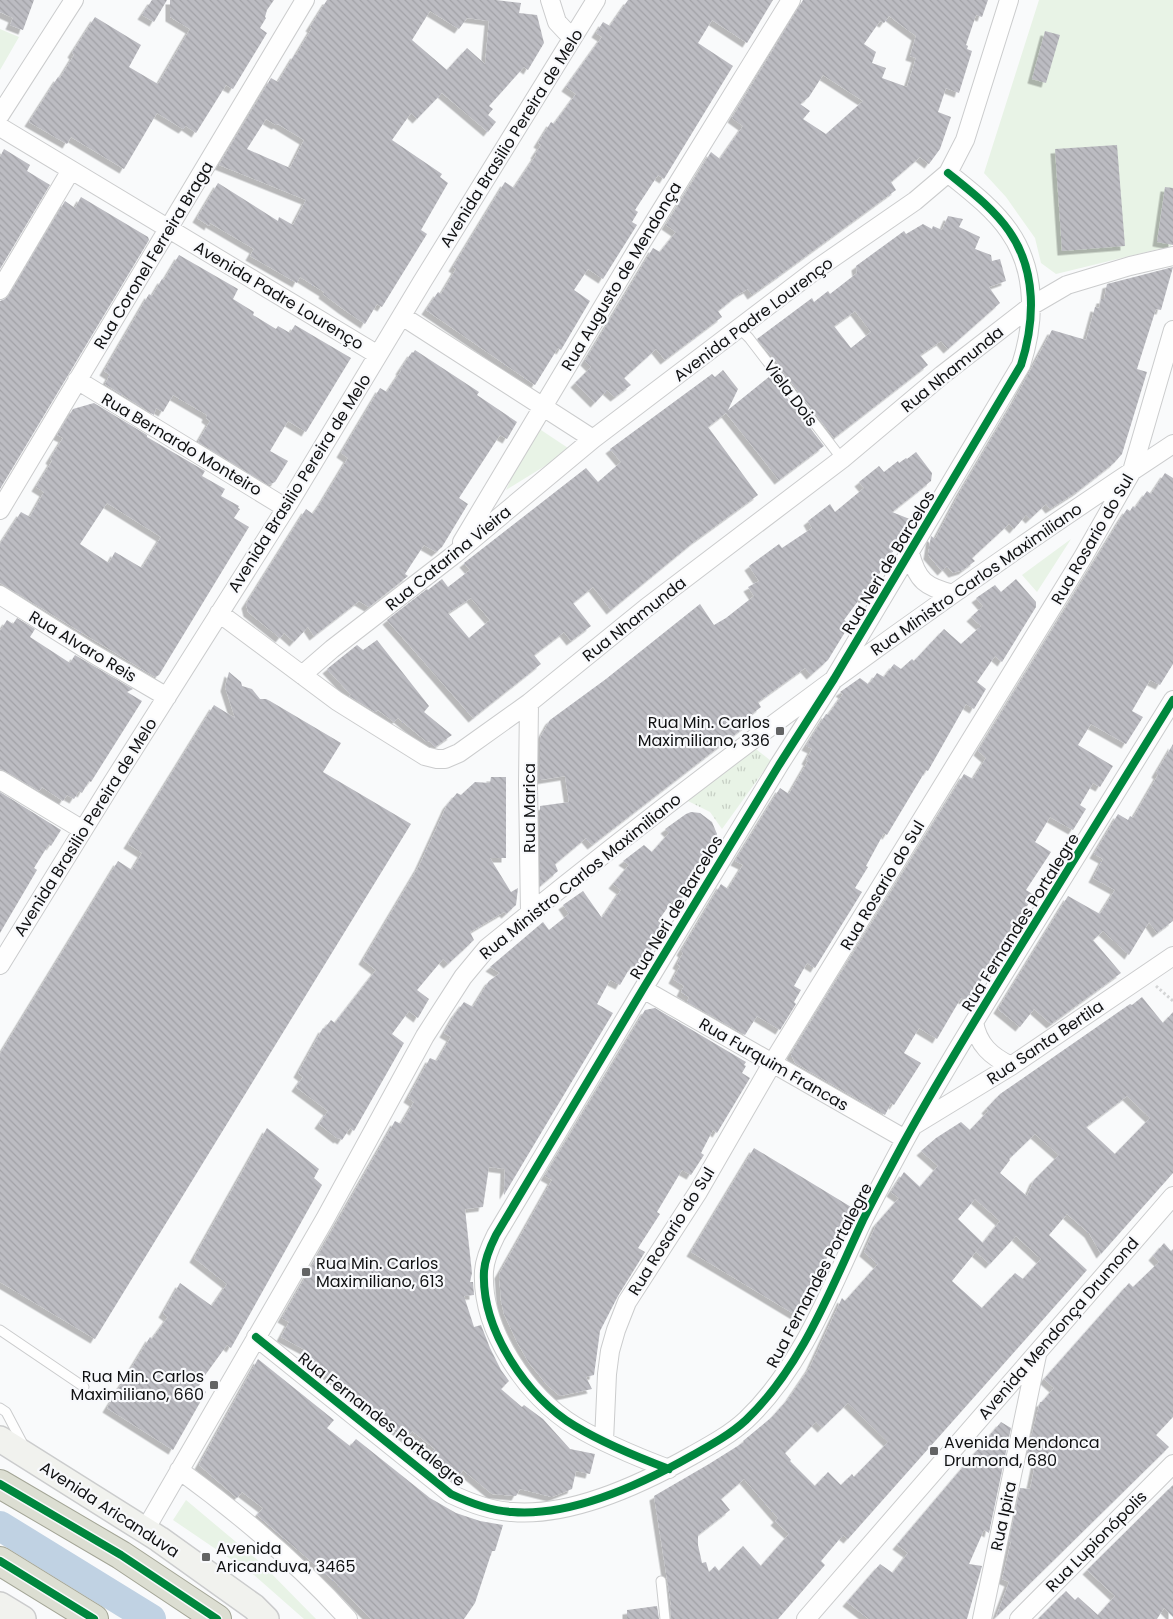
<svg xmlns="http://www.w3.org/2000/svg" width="1173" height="1619" viewBox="0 0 1173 1619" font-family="Poppins,sans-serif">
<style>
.grass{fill:url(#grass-tufts)}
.green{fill:#e8f3e6}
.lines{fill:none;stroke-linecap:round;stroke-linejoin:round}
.river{stroke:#c0d2e3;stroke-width:30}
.building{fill:url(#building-back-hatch);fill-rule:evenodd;filter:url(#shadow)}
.service-casing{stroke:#cbcccd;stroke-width:11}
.minor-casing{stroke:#cbcccd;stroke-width:20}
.secondary-casing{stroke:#cbcccd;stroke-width:28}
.trunk-casing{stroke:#a3a596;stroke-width:30}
.path{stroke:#d4d5d6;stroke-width:3;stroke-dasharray:2.5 2.5;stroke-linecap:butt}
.service{stroke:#fefefe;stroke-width:9}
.minor{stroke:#fefefe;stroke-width:18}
.secondary{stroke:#f1f2ee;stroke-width:25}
.trunk{stroke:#dcded2;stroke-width:28}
.cycleway-casing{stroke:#f8f9fc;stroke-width:11}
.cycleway{stroke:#00873e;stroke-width:8}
.poi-dot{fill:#626364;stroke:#f8f9fc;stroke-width:2}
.labels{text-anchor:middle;stroke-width:4.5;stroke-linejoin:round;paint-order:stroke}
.street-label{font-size:16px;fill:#101112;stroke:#f8f9fc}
.poi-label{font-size:16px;fill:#101112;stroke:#f8f9fc;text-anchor:start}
</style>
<defs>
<pattern id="grass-tufts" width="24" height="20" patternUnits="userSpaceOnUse" patternTransform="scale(1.25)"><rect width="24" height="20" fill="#e8f3e6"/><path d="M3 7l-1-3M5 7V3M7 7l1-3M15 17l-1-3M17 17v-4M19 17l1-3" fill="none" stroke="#c6cfc4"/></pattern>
<pattern id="building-back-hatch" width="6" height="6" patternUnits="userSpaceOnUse" patternTransform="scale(1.25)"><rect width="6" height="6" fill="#bcbcc2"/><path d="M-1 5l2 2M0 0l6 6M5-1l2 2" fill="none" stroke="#a1a1a6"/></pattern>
<filter id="shadow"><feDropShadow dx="-4.5" dy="4.5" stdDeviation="0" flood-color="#0004"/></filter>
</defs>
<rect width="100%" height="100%" fill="#f9fafb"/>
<path class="grass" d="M751,745L771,761L722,829L710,812L688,801Z"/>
<path class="green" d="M1039,0H1173V240L1171,246L1056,274L1041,263L1035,238L1006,197L984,173Z
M0,29L19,37L0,70Z
M535,426L571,450L506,490Z
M1071,539L1037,592L1022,575Z
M186,1500L261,1563L316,1619H304L254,1575L173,1520Z"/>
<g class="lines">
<path class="river" d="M0,1526L151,1619"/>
</g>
<path class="building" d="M0,0H34L23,30L10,25L13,18L0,12Z
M152,0H167L154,22L142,15Z
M170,0H274L267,10L265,17L266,18L260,28L267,33L233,89L226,85L196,133L186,126L183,129L157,113L124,169L71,137L67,144L29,122L58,77L60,78L74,55L72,53L95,17L141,45L129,67L158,84L190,29L170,17Z
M327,0H496L521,3L519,13L537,15L544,43L528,70L524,67L489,106L493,109L488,115L496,122L488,132L442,93L417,119L411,113L392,140L442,174L440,177L448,183L421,230L427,234L382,307L377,304L365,324L343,309L323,294L324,292L300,277L297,283L250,256L254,249L210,223L209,226L197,218L218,183L278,221L279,217L293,225L306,200L219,165L271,78L278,82L295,54L296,55L312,28L310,27ZM430,11L459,29L467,18L489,21L485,64L467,48L447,70L412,40ZM266,119L276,125L278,124L304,140L290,168L247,149Z
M628,0H773L747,43L712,20L698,43L733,66L664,179L658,175L635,210L638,212L632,222L637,225L603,279L588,269L574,290L590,301L561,350L558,348L535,385L426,310L438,292L441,294L456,269L453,267L505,182L514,188L536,155L535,154L541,145L538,143L551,122L554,124L576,94L566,87L602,37L596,33L603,22L610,26Z
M803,0H988L982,17L976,15L966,45L968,46L967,49L972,51L959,93L946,88L938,112L951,117L940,149L929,164L920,157L891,182L896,190L780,275L752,295L748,289L739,294L718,311L722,317L665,360L656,349L624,378L631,385L615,397L607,390L595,403L575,383L591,367L585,361L653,248L660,252L676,232L666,225L711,152L720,159L743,126L732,118ZM889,16L916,36L910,56L916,58L907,87L882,78L886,68L872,63L876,52L864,44L880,21L884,23ZM823,75L863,101L826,134L803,119L810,111L800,104L809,97Z
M1045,31L1060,35L1046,83L1032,79Z
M1117,145L1125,246L1062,251L1055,149Z
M4,149L30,165L27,171L50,185L0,269V157Z
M1165,187L1173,188V245L1157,242Z
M81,197L148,237L149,240L0,489V301L5,299L9,295L65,201L75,208Z
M948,216L963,219L959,227L980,237L975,249L991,255L992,261L1000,259L1006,281L989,287L1000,303L948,349L941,341L920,355L928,365L834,438L780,368L781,367L757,339L812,298L814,302L828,291L830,294L857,273L856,266L904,231L906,234L923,224L932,229L933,226L942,230ZM855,311L871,332L851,348L834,326Z
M179,255L238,289L233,299L254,312L253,315L276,329L278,326L290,333L295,325L351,358L306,432L288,421L270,451L288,461L275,482L268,485L198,442L210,421L206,418L207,415L173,395L163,412L156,408L154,415L105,384L110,375L104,371L149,294L152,296L162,279L164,280Z
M1173,267L1161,310L1156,309L1137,369L1147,372L1122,454L1114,463L1078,491L1050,509L1046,504L1030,519L1026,515L1014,529L1009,524L972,558L975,561L963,570L953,573L947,566L942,571L928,555L931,536L935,539L960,492L1015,399L1052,330L1086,340L1095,307L1099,308L1101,299H1104L1107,284Z
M415,350L479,392L477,395L517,422L507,439L500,435L459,498L468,504L442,547L436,552L424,545L405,574L408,576L369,607L359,601L314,636L308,627L294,642L284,633L280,638L248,612L246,604L306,509L313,514L322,501L348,458L341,453L380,388L387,392L401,371L400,370L412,352L413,353Z
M723,370L738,389L728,410L770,376L824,446L779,480L726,413L708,427L758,495L695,541L611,610L593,587L573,603L591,626L571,641L564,632L534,655L541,664L473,718L387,620L427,589L428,590L442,579L448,587L470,570L464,563L586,468L598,482L621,462L610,449L712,374L715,377ZM471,598L490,620L469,638L448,613Z
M94,403L147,435V437L205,471L202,476L225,489L221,496L239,506L238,508L240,509L234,518L249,527L159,675L155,677L0,583V544L21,512L30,517L44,492L36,487L52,461L50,459L63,438L57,435L73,409ZM107,503L161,537L142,568L115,552L109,563L80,544Z
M916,452L932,473L931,481L892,512L912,520L864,599L861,597L844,620L850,624L828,660L811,675L805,668L758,702L761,707L748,717L751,722L592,845L586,838L555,864L558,871L540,886V806L569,802L565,776L540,780V738L550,720L606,679L700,604L714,625L726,618L754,596L748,587L759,581L749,566L779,544L782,548L812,528L808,521L830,504L835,512L864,488L859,482L879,466L884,472L898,461L899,463L906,458L907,459Z
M1165,473L1173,478V664L1160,685L1150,680L1132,711L1143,717L1126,744L1091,724L1078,745L1113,766L1100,787L1093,783L1080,805L1086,809L1073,830L1050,817L1035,842L1051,852L1026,890L1034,895L968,1002L961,998L937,1039L919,1028L904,1053L921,1063L894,1105L891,1103L885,1115L795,1063L791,1054L964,774L973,779L986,758L978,751L1121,518L1127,509L1130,511L1133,506L1135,508L1147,491L1151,494Z
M1016,579L1036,602V607L1002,662L995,656L977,682L986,689L974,709L966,704L928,771L926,770L887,835L884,833L866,866L868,867L855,888L862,892L815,968L807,963L794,986L801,990L794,1002L796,1004L780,1030L757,1016L745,1035L687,1002L689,997L681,992L684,986L673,979L680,966L677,964L683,953L681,951L721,884L728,889L743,865L735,861L780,788L789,794L808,761L806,760L812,749L806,746L826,714L828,715L843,694L840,692L860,678L868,684L869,682L870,683L877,673L884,677L894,664L901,669L912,659L914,661L944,629L961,644L981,626L971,617L983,606L976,598L995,585L1001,592Z
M17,618L35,629L30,637L70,663L75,655L133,689L127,692L142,701L91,782L89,781L82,793L79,791L74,799L67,795L63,801L42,787L39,791L5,771L0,769V631L7,620L13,624Z
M377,640L429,706L424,712L452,735L435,747L429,741L427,742L398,718L394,722L378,710L375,712L349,696L351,695L327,669L357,645L363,650Z
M229,672L241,682L242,686L252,689L260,699H266L270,701L341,743L323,772L411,824L95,1339L0,1282V1054L118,861L132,870L142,853L128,844L214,705L235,718L225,687Z
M1173,744V921L1157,933L1149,922L1129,955L1103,931L1093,940L1121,973L1051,1024L1034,1009L1020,1027L998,1009L1068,896L1100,914L1115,890L1093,878L1103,859L1094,854L1118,814L1128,820L1130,816L1133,818L1158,775L1156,773Z
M491,777H506V858H490L511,892L518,888L516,905L506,914L504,912L470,932L474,940L448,964L443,959L417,990L429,999L418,1018L409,1011L392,1034L404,1043L354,1131L350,1128L342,1140L339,1138L338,1139L319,1124L328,1111L296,1087L303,1077L298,1073L323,1028L324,1029L331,1020L335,1023L376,970L363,960L419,866L447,805L457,793L461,795L475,782L490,783Z
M0,792L61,830L51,846L49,844L34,868L37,870L0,933Z
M691,812L700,813L712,822L717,834L714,845L678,905L673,900L658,921L665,927L639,970L631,966L620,985L610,980L597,1004L613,1013L504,1195L505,1169L489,1167L483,1207L465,1209L472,1273L470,1282H473L474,1295L464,1296L474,1327L481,1325L490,1348L501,1370L509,1381L501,1389L522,1407L524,1405L543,1419L570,1449L595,1454L590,1474L576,1471L572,1489L552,1497L520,1489L516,1496L492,1494L463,1470L456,1479L427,1459L435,1449L412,1431L405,1440L303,1356L307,1351L281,1337L289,1322L282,1318L395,1121L401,1124L414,1102L408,1098L430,1058L437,1061L451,1037L444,1033L455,1014L464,1002L473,1007L489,981L500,973L490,967L543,922L549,930L569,914L563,905L583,891L602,918L621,890L613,884L629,865L623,861L644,845L652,852L669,833L665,829L686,814Z
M1142,997L1163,1023L1173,1012V1173L1101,1254L1089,1233L1067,1214L1049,1235L1087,1270L848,1539L843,1535L821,1561L825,1565L778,1619H671L670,1605H671L654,1496L709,1464L744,1442L743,1441L772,1417L789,1398L810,1367L842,1298L845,1301L878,1264L864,1252L877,1223L899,1198L891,1192L904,1172L920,1187L938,1166L921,1151L936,1138L961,1122L970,1130L988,1111L986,1109L1000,1094L1130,1004L1132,1005ZM1127,1096L1150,1118L1115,1154L1086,1127ZM1035,1134L1059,1155L1034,1180L1027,1196L1000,1173L1010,1160L1009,1159ZM975,1199L1000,1221L976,1252L990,1264L1016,1236L1041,1259L1023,1279L1015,1273L982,1308L952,1281L983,1243L958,1219ZM848,1403L888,1442L854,1477L852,1474L841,1485L828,1472L815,1486L790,1461L791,1460L785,1453L816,1422L822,1428ZM744,1479L778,1518L775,1521L789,1534L761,1566L743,1546L719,1571L715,1566L709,1572L706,1562L702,1563L698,1545V1535L730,1510L721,1499Z
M655,1008L746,1062L744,1065L746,1066L742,1073L750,1078L717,1133L713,1130L701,1153L704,1155L691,1175L682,1170L657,1212L660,1214L638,1248L645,1252L618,1296L600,1331L594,1375L586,1377L592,1389L560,1396L548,1386L529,1363L517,1342L504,1314L501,1301L499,1274L552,1180L545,1176L645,1010Z
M267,1128L319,1169L314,1178L322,1185L231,1348L227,1345L203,1378L199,1386L206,1392L173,1450L107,1408L150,1337L152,1339L168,1317L163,1313L180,1283L212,1306L227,1284L194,1258Z
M754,1148L851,1207L799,1317L691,1252Z
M1164,1243L1171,1251L1173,1249V1417L1156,1435L1169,1447L996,1617L1009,1582L1002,1579L1011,1542L1009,1541L1020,1488L1030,1489L1037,1455L1027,1453L1040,1402H1042L1054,1388L1044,1379L1129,1283L1133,1287L1159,1262L1153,1256Z
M258,1359L334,1420L327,1428L350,1446L356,1439L430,1498L456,1513L480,1521L503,1525L495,1551H492L475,1603L464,1619H371L334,1581L257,1515L263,1508L242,1492L237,1498L199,1465Z
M1001,1422L1011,1428L989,1533L984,1530L969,1564L982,1566L967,1619H869L847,1602L880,1564L893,1573L908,1553L897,1545Z
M1173,1485V1617L1164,1608L1157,1619H1038L1066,1591L1075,1600L1078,1597L1098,1615L1115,1596L1087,1570Z
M657,1606L659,1619H627V1610Z"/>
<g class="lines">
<g class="service-casing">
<path id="service" d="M740,329L749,338L842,459
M0,1330L84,1387
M0,1408L6,1412L24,1446
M661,1581L665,1619"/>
</g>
<g class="minor-casing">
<path id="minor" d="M550,0L557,22L572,38
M0,115L74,0
M0,127L378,355
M0,290L71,170
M402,316L593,439
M77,380L286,508
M0,510L305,0
M462,542L638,248L791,0
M910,553C917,581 926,587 953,594
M0,595L92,653L167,697
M219,613L337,701L425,756L437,759H445L459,753L529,703L646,608L842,459L942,375L1031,306L1067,285L1130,266L1173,256
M302,675L332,649L455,554L593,439L818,268L915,201L948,173L965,140L1009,0
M529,703L528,784L530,913
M0,780L83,830
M0,965L109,788L286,508L422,282L596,0
M643,989L905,1139
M974,1022C978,1045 991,1056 1011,1066
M916,1124L1011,1066L1173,956
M256,1337L451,1494C470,1503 491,1511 512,1512C572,1517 642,1484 693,1455C711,1445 731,1434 746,1420C802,1367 831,1288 863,1220C876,1194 890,1168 904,1142C939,1078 978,1015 1017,952C1069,868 1121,784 1173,700
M604,1441L607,1374L610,1351L616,1330L627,1302L698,1192L773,1062L1083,557L1132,471L1173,330
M669,1469C637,1457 605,1444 575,1426C527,1397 481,1330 484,1271C485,1258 490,1247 496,1235L643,989L779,765L834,679L1021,365C1035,321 1037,271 1009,231C993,208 969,190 948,173
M179,1470C241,1515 297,1562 348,1619
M145,1530L325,1219L425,1036L463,977L487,948C707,768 936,600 1173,444
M806,1619L1173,1196
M982,1619L1037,1355
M1019,1619L1173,1464"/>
</g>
<g class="secondary-casing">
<path id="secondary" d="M0,1439L159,1539L254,1607L266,1619
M0,1605L23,1619"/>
</g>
<g class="trunk-casing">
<path id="trunk" d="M0,1484L121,1555L217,1619
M0,1561L94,1619"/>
</g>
<path class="path" d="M1156,986L1173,1001"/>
<use href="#service" class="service"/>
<use href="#minor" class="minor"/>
<use href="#secondary" class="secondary"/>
<use href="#trunk" class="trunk"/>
<g class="cycleway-casing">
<path id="cycleway" d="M256,1337L451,1494C470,1503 491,1511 512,1512C572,1517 642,1484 693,1455C711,1445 731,1434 746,1420C802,1367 831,1288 863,1220C876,1194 890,1168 904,1142C939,1078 978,1015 1017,952C1069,868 1121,784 1173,700
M669,1469C637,1457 605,1444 575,1426C527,1397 481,1330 484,1271C485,1258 490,1247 496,1235L643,989L779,765L834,679L1021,365C1035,321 1037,271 1009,231C993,208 969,190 948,173
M0,1484L121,1555L217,1619
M0,1561L94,1619"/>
</g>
<use href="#cycleway" class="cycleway"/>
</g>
<g class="poi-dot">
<rect x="775" y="726" width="10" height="10" rx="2.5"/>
<rect x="301" y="1267" width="10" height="10" rx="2.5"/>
<rect x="209" y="1380" width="10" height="10" rx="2.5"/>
<rect x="929" y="1446" width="10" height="10" rx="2.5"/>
<rect x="201" y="1552" width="10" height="10" rx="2.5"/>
</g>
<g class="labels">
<g class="street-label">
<text transform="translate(511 138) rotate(-58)" y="6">Avenida Brasilio Pereira de Melo</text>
<text transform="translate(153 255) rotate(-59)" y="6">Rua Coronel Ferreira Braga</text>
<text transform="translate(621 276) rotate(-59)" y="6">Rua Augusto de Mendonça</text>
<text transform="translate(279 295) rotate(31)" y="6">Avenida Padre Lourenço</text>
<text transform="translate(753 319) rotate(-37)" y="6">Avenida Padre Lourenço</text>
<text transform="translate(952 369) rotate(-39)" y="6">Rua Nhamunda</text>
<text transform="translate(791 393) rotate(53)" y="6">Viela Dois</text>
<text transform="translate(182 444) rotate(31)" y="6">Rua Bernardo Monteiro</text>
<text transform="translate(299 483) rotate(-58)" y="6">Avenida Brasilio Pereira de Melo</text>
<text transform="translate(1092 539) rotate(-60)" y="6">Rua Rosario do Sul</text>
<text transform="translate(448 558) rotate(-39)" y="6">Rua Catarina Vieira</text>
<text transform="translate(888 562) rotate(-59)" y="6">Rua Neri de Barcelos</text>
<text transform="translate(976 579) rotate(-35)" y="6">Rua Ministro Carlos Maximiliano</text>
<text transform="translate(634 619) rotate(-38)" y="6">Rua Nhamunda</text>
<text transform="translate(83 646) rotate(31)" y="6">Rua Alvaro Reis</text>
<text transform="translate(529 808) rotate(-90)" y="6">Rua Marica</text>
<text transform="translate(85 827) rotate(-58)" y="6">Avenida Brasilio Pereira de Melo</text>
<text transform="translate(580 876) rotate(-39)" y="6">Rua Ministro Carlos Maximiliano</text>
<text transform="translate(882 885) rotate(-59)" y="6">Rua Rosario do Sul</text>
<text transform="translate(676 907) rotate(-59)" y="6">Rua Neri de Barcelos</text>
<text transform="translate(1020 922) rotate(-58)" y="6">Rua Fernandes Portalegre</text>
<text transform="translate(1045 1042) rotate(-34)" y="6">Rua Santa Bertila</text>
<text transform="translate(774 1064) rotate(30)" y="6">Rua Furquim Francas</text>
<text transform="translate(671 1231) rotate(-58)" y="6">Rua Rosario do Sul</text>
<text transform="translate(819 1275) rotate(-62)" y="6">Rua Fernandes Portalegre</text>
<text transform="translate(1058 1328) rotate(-49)" y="6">Avenida Mendonça Drumond</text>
<text transform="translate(382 1419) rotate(38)" y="6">Rua Fernandes Portalegre</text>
<text transform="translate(110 1509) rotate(33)" y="6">Avenida Aricanduva</text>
<text transform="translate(1003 1516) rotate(-78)" y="6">Rua Ipira</text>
<text transform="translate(1096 1541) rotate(-45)" y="6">Rua Lupionópolis</text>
</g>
<g class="poi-label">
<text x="770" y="728" text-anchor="end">Rua Min. Carlos<tspan x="770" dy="18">Maximiliano, 336</tspan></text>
<text x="316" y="1269">Rua Min. Carlos<tspan x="316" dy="18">Maximiliano, 613</tspan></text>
<text x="204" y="1382" text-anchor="end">Rua Min. Carlos<tspan x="204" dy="18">Maximiliano, 660</tspan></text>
<text x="944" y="1448">Avenida Mendonca<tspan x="944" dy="18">Drumond, 680</tspan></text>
<text x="216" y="1554">Avenida<tspan x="216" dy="18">Aricanduva, 3465</tspan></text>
</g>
</g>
</svg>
